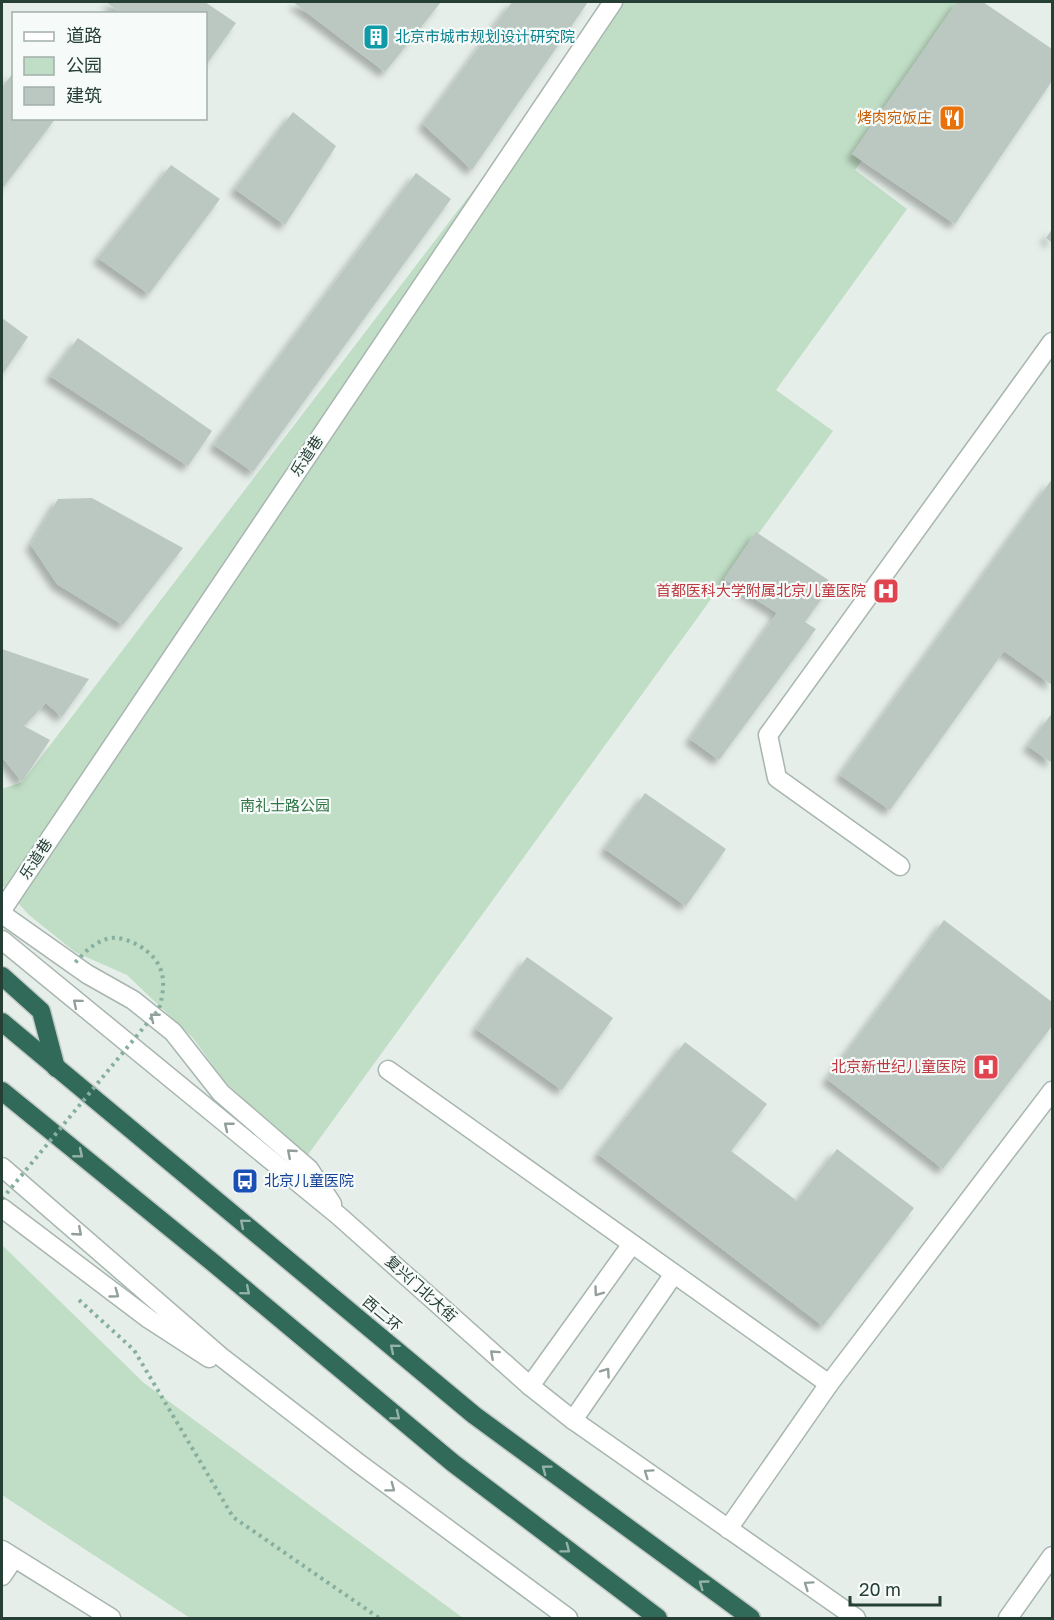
<svg xmlns="http://www.w3.org/2000/svg" width="1054" height="1620" font-family="'Golos Text','Noto Sans SC',sans-serif">
	<style>
		.green { fill: #c0ddc5 }
		.building { fill: #bbc8c2; filter: url(#shadow) }
		.lines { fill: none; stroke-linecap: round; stroke-linejoin: round }
		.minor-casing { stroke: #a8b6af; stroke-width: 21 }
		.highway-casing { stroke: #c2c9c6; stroke-width: 21 }
		.path { stroke: #87af9f; stroke-width: 4; stroke-dasharray: 3 4.5; stroke-linecap: butt }
		.minor { stroke: #fff; stroke-width: 18 }
		.highway { stroke: #326a59; stroke-width: 18 }
		.path-bridge { stroke: #87af9f; stroke-width: 4; stroke-dasharray: 3 4.5; stroke-linecap: butt }
		.oneway { stroke: #929f9a }
		.oneway2 { stroke: #94b2a8 }
		.labels { text-anchor: middle; stroke-width: 4.5; stroke-linejoin: round; paint-order: stroke }
		.culture-label { font-size: 15px; fill: #0d838f; stroke: #f6faf8; text-anchor: start }
		.food-label { font-size: 15px; fill: #c56008; stroke: #f6faf8; text-anchor: end }
		.street-label { font-size: 15px; fill: #253f35; stroke: #f6faf8 }
		.health-label { font-size: 15px; fill: #be3a42; stroke: #f6faf8; text-anchor: end }
		.park-label { font-size: 15px; fill: #317445; stroke: #f6faf8 }
		.transit-label { font-size: 15px; fill: #164399; stroke: #f6faf8; text-anchor: start }
	</style>
	<defs>
		<filter id="shadow"><feDropShadow dx="-5.5" dy="5.5" stdDeviation="3" flood-color="#0004"/></filter>
	</defs>
	<rect width="100%" height="100%" fill="#e5eee9"/>
	<!-- green -->
	<g class="green">
		<polygon points="617,2 977,2 855,170 907,209 776,390 833,431 307,1156 224,1081 193,1038 127,975 75,952 29,915 2,885 2,789 22,782"/>
		<polygon points="2,1245 144,1383 463,1618 190,1618 2,1495"/>
	</g>
	<!-- building -->
	<g class="building">
		<polygon points="106,2 205,2 236,23 206,65 206,14 122,14"/>
		<polygon points="293,2 441,2 385,72"/>
		<polygon points="512,2 588,2 472,170 423,124"/>
		<polygon points="957,2 983,2 1052,49 1052,81 955,224 852,154"/>
		<polygon points="14,72 14,118 56,118 2,189 2,87"/>
		<polygon points="293,112 336,146 285,225 235,189"/>
		<polygon points="171,165 220,199 149,294 98,258"/>
		<polygon points="416,173 451,199 253,472 214,445"/>
		<polygon points="1052,229 1052,243 1046,238"/>
		<polygon points="2,318 28,337 4,372 2,371"/>
		<polygon points="78,338 212,431 188,466 50,376"/>
		<polygon points="1052,479 1052,685 1004,651 890,810 840,775"/>
		<polygon points="92,498 183,548 123,625 57,584 31,545 58,499"/>
		<polygon points="756,532 833,583 805,622 816,629 719,760 690,739 777,613 724,579"/>
		<polygon points="2,649 89,679 62,717 46,703 24,726 50,740 22,782 2,757"/>
		<polygon points="1052,713 1052,763 1028,746"/>
		<polygon points="645,793 726,849 686,906 605,849"/>
		<polygon points="944,920 1052,1002 1052,1026 943,1169 827,1079"/>
		<polygon points="527,957 613,1018 562,1090 476,1029"/>
		<polygon points="685,1042 767,1104 731,1151 797,1201 837,1149 914,1208 823,1326 598,1154"/>
	</g>
	<g class="lines">
		<!-- minor casing -->
		<g class="minor-casing">
			<g id="minor">
				<polyline points="900,866 777,778 768,735 1052,342"/>
				<polyline points="2,910 613,2"/>
				<polyline points="2,914 87,974 133,1000 173,1032 221,1093 309,1169 332,1204"/>
				<polyline points="2,940 339,1216 530,1386 573,1420 856,1618"/>
				<polyline points="388,1070 829,1384"/>
				<polyline points="2,1167 220,1356 357,1462 568,1618"/>
				<polyline points="2,1208 149,1319 209,1358"/>
				<polyline points="530,1386 632,1244"/>
				<polyline points="573,1420 674,1274"/>
				<polyline points="728,1529 829,1384 1052,1091"/>
				<polyline points="2,1550 111,1618"/>
				<polyline points="2,1576 14,1558"/>
				<polyline points="1008,1618 1052,1556"/>
			</g>
		</g>
		<!-- highway casing -->
		<g class="highway-casing">
			<g id="highway">
				<polyline points="2,976 41,1011 56,1068"/>
				<polyline points="2,1022 474,1415 751,1618"/>
				<polyline points="2,1091 211,1261 453,1463 658,1618"/>
			</g>
		</g>
		<!-- path -->
		<polyline class="path" points="79,1300 134,1350 233,1517 379,1618"/>
		<!-- minor -->
		<use href="#minor" class="minor"/>
		<!-- highway -->
		<use href="#highway" class="highway"/>
		<!-- path-bridge -->
		<path class="path-bridge" d="M 2,1199 L 159,1009 C 167,981 165,961 138,945 C 130,941 120,937 111,938 C 94,941 84,953 73,965"/>
	</g>
	<!-- one-way arrows -->
	<defs><path id="oneway-chevron" d="M-2-3.5L2.5 0L-2 3.5" fill="none" stroke-width="1.6" stroke-linecap="round" stroke-linejoin="round" transform="scale(1.5)"/></defs>
	<g class="oneway">
		<use href="#oneway-chevron" transform="translate(77 1003) rotate(-140)"/>
		<use href="#oneway-chevron" transform="translate(154 1017) rotate(-142)"/>
		<use href="#oneway-chevron" transform="translate(228 1126) rotate(-141)"/>
		<use href="#oneway-chevron" transform="translate(291 1153) rotate(-139)"/>
		<use href="#oneway-chevron" transform="translate(78 1232) rotate(41)"/>
		<use href="#oneway-chevron" transform="translate(598 1292) rotate(126)"/>
		<use href="#oneway-chevron" transform="translate(115 1294) rotate(36)"/>
		<use href="#oneway-chevron" transform="translate(494 1354) rotate(-138)"/>
		<use href="#oneway-chevron" transform="translate(606 1372) rotate(-55)"/>
		<use href="#oneway-chevron" transform="translate(648 1473) rotate(-145)"/>
		<use href="#oneway-chevron" transform="translate(391 1488) rotate(37)"/>
		<use href="#oneway-chevron" transform="translate(808 1585) rotate(-145)"/>
	</g>
	<g class="oneway2">
		<use href="#oneway-chevron" transform="translate(79 1154) rotate(39)"/>
		<use href="#oneway-chevron" transform="translate(244 1223) rotate(-140)"/>
		<use href="#oneway-chevron" transform="translate(246 1291) rotate(40)"/>
		<use href="#oneway-chevron" transform="translate(394 1348) rotate(-140)"/>
		<use href="#oneway-chevron" transform="translate(396 1416) rotate(39)"/>
		<use href="#oneway-chevron" transform="translate(546 1469) rotate(-143)"/>
		<use href="#oneway-chevron" transform="translate(566 1549) rotate(37)"/>
		<use href="#oneway-chevron" transform="translate(703 1584) rotate(-144)"/>
	</g>
	<!-- icons -->
	<defs>
		<g id="building-square" transform="scale(1.35)"><rect x="-9" y="-9" width="18" height="18" rx="4" fill="#0f9aa8" stroke="#f6faf8"/><path d="M-4-6H4V6H1V3H-1V6H-4ZM-2.5-4.3h1.7v1.8h-1.7ZM.8-4.3h1.7v1.8H.8ZM-2.5-1h1.7V.8h-1.7ZM.8-1h1.7V.8H.8Z" fill="#fff"/></g>
		<g id="restaurant-square" transform="scale(1.35)"><rect x="-9" y="-9" width="18" height="18" rx="4" fill="#e8710a" stroke="#f6faf8"/><path d="M-5-6h1v4h1v-4h1v4h1v-4h1v5L-1.5 .5V6h-2V.5L-5-1ZM5-6V6H3V1.5H1.5Q1.5-4 5-6Z" fill="#fff"/></g>
		<g id="hospital-square" transform="scale(1.35)"><rect x="-9" y="-9" width="18" height="18" rx="4" fill="#e0444e" stroke="#f6faf8"/><path d="M-5-5h3v3.5h4V-5h3V5h-3V1.5h-4V5h-3Z" fill="#fff"/></g>
		<g id="bus-square" transform="scale(1.35)"><rect x="-9" y="-9" width="18" height="18" rx="4" fill="#1a4fb4" stroke="#f6faf8"/><path d="M-5-6H5V4H4V6H2V4H-2V6H-4V4H-5ZM-3.5-4V0h7V-4ZM-3.5 1.2v1.5H-2V1.2ZM2 1.2v1.5H3.5V1.2Z" fill="#fff"/></g>
	</defs>
	<g fill-rule="evenodd">
		<use href="#building-square" x="376" y="37"/>
		<use href="#restaurant-square" x="952" y="118"/>
		<use href="#hospital-square" x="886" y="591"/>
		<use href="#hospital-square" x="986" y="1067"/>
		<use href="#bus-square" x="245" y="1181"/>
	</g>
	<g class="labels">
		<!-- culture labels -->
		<g class="culture-label">
			<text x="395" y="42">北京市城市规划设计研究院</text>
		</g>
		<!-- food labels -->
		<g class="food-label">
			<text x="932" y="123">烤肉宛饭庄</text>
		</g>
		<!-- street labels -->
		<g class="street-label">
			<text transform="translate(307 456) rotate(-56)" y="5">乐道巷</text>
			<text transform="translate(36 859) rotate(-56)" y="5">乐道巷</text>
			<text transform="translate(421 1289) rotate(42)" y="5">复兴门北大街</text>
			<text transform="translate(382 1314) rotate(40)" y="5">西二环</text>
		</g>
		<!-- health labels -->
		<g class="health-label">
			<text x="866" y="596">首都医科大学附属北京儿童医院</text>
			<text x="966" y="1072">北京新世纪儿童医院</text>
		</g>
		<!-- park labels -->
		<g class="park-label">
			<text x="285" y="811">南礼士路公园</text>
		</g>
		<!-- transit labels -->
		<g class="transit-label">
			<text x="264" y="1186">北京儿童医院</text>
		</g>
	</g>
	<!-- border -->
	<rect width="1054" height="1620" fill="none" stroke="#253f35" stroke-width="6"/>
	<!-- legend -->
	<rect x="12" y="12" width="195" height="108" fill="#f6faf8" stroke="#a2afaa" stroke-width="1.5"/>
	<rect x="24" y="32" width="30" height="9" fill="#ffffff" stroke="#a2afaa" stroke-width="1.5"/>
	<text x="66" y="42" font-size="18" fill="#253f35">道路</text>
	<rect x="24" y="57" width="30" height="18" fill="#c0ddc5" stroke="#a2afaa" stroke-width="1.5"/>
	<text x="66" y="72" font-size="18" fill="#253f35">公园</text>
	<rect x="24" y="87" width="30" height="18" fill="#bbc8c2" stroke="#a2afaa" stroke-width="1.5"/>
	<text x="66" y="102" font-size="18" fill="#253f35">建筑</text>
	<!-- scale -->
	<path d="M850 1596v9h90v-9" fill="none" stroke="#253f35" stroke-width="3"/>
	<text x="859" y="1596" font-size="18" fill="#253f35" stroke="#f6faf8" stroke-width="4.5" paint-order="stroke">20 m</text>
</svg>
